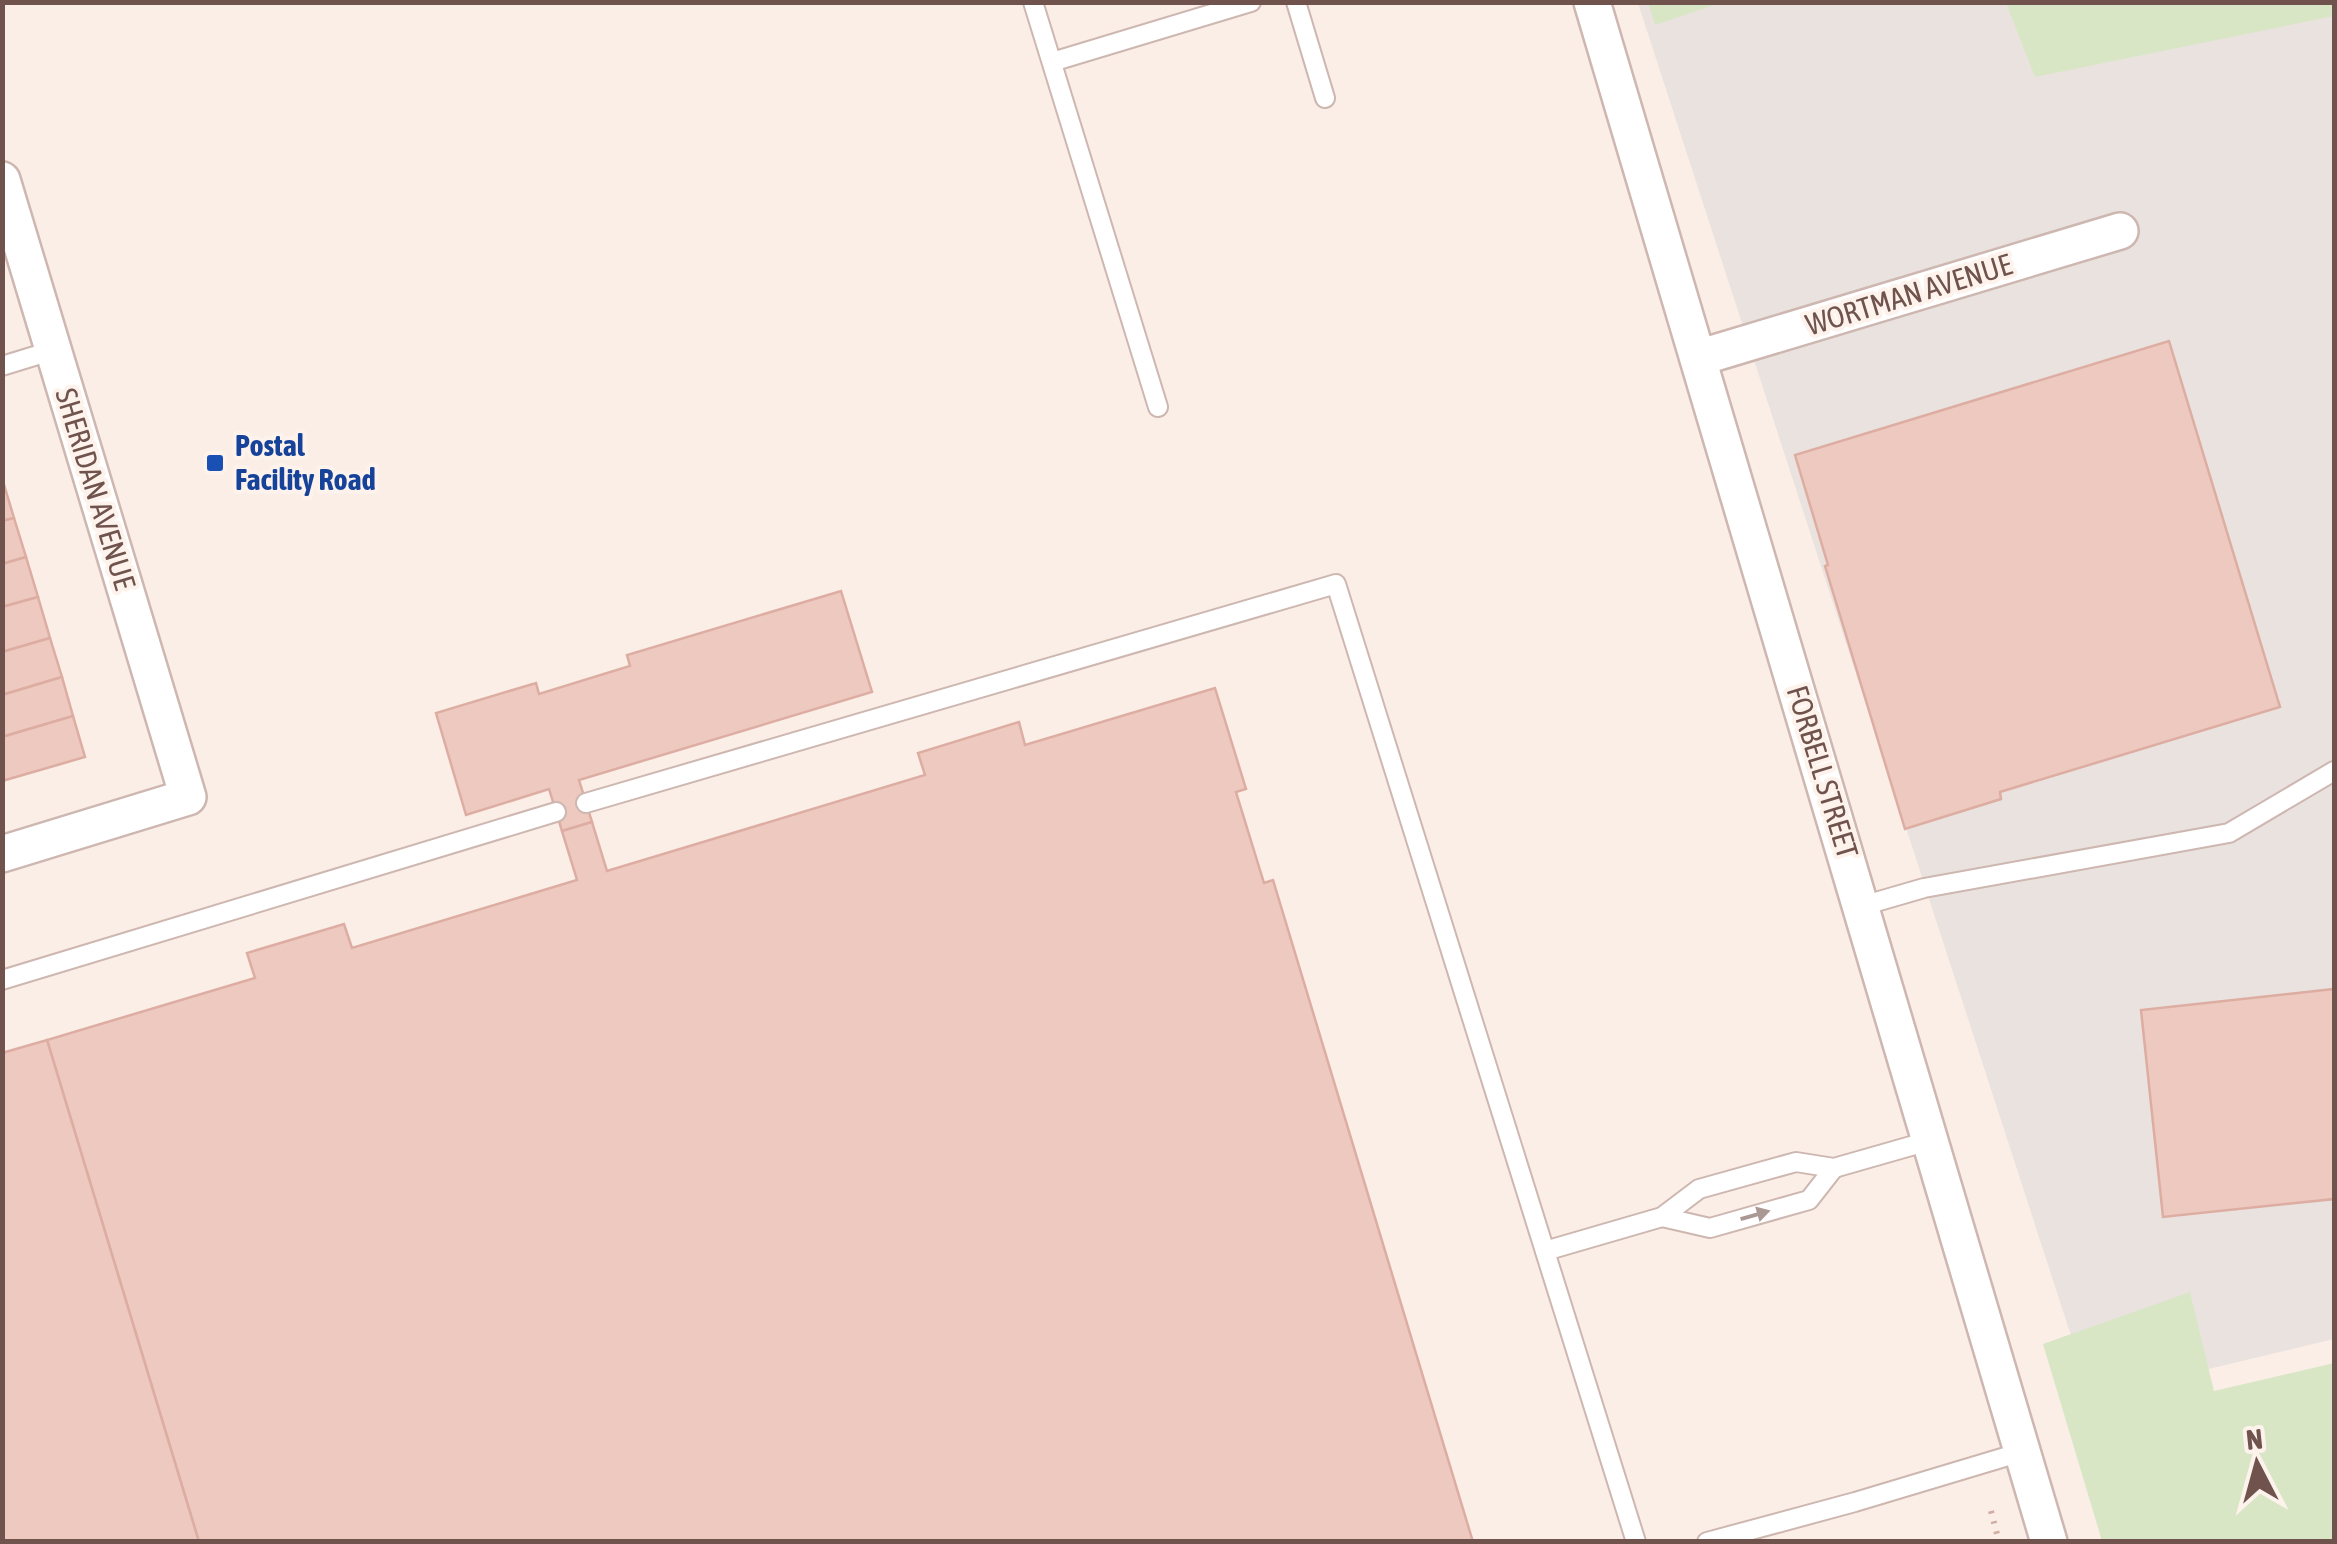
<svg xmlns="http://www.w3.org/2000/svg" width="2337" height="1544" font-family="'Asap Condensed',sans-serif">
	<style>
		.industrial { fill: #eae2df }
		.green { fill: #d9e6c6 }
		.building { fill: #edc9c0; stroke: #ddada2; stroke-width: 2.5 }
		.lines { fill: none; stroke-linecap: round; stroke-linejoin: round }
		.lane-casing { stroke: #cdb7b0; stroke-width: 22 }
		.street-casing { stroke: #cdb7b0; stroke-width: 40 }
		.path { stroke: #d1aca3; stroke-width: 6; stroke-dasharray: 2.5 8; stroke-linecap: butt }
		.lane { stroke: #fff; stroke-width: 18 }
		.street { stroke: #fff; stroke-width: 35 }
		.oneway { fill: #a99894 }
		.transit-dot { fill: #1a4fb4; stroke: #fdf3ec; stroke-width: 4 }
		.labels { text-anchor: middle; stroke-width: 8; stroke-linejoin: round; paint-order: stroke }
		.street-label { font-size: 30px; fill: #70534d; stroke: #fdf3ec }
		.transit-label { font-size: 30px; font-weight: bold; fill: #164399; stroke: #fdf3ec; text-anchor: start }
	</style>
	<rect width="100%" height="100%" fill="#faeee6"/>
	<!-- industrial -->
	<polygon class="industrial" points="1638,3 2334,3 2334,1339 2091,1397"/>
	<!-- green -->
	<g class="green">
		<polygon points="1648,2 1720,2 1720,3 1655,25"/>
		<polygon points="2334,2 2334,16 2035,77 2006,3"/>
		<polygon points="2190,1292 2214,1391 2334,1363 2334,1541 2102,1541 2043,1344"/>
	</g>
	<!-- building -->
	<g class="building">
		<polygon points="2169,341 2280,707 2000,792 2001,799 1905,829 1825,566 1828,565 1795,455"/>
		<polygon points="2,478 14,518 2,521"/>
		<polygon points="14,518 26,557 2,564 2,521"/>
		<polygon points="26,557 38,597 2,607 2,564"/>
		<polygon points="841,591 872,692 579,780 592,822 562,831 549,789 466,815 436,713 536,683 539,694 630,666 627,655"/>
		<polygon points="38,597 50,638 2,652 2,607"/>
		<polygon points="50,638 62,677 2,695 2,652"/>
		<polygon points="62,677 73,716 2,737 2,695"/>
		<polygon points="1215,688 1246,789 1236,792 1264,883 1273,880 1473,1542 199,1542 47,1040 255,978 247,953 344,924 352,948 577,880 562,831 592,822 607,871 925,775 918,753 1019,722 1025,745"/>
		<polygon points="73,716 85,757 2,781 2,737"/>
		<polygon points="2334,989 2334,1199 2163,1217 2141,1010"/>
		<polygon points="47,1040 199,1542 2,1542 2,1053"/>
	</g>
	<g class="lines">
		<!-- lane casing -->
		<g class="lane-casing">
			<g id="lane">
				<polyline points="1033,2 1158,407"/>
				<polyline points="1296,2 1325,98"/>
				<polyline points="1052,62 1251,2"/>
				<polyline points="2,366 54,350"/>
				<polyline points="586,803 1336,584 1636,1542"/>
				<polyline points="1862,906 1924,888 2229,833 2334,771"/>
				<polyline points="2,980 556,812"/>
				<polyline points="1662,1217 1710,1228 1809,1200 1834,1168"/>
				<polyline points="1545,1251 1662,1217 1699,1189 1796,1162 1834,1168 1932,1140"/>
				<polyline points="1707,1542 1855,1502 2025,1451"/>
			</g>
		</g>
		<!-- street casing -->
		<g class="street-casing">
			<g id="street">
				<polyline points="1592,2 2049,1542"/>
				<polyline points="2,180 188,797 2,854"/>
				<polyline points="1698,358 2120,231"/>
			</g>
		</g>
		<!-- path -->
		<polyline class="path" points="1991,1511 1999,1542"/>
		<!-- lane -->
		<use href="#lane" class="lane"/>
		<!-- street -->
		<use href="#street" class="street"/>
	</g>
	<!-- one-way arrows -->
	<defs><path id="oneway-solid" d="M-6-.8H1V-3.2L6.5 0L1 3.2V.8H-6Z" transform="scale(2.5)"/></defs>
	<use class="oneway" href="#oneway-solid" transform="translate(1755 1215) rotate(-16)"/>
	<!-- markers -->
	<rect class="transit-dot" x="205" y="453" width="20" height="20" rx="5"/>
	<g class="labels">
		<!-- street labels -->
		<g class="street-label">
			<text transform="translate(1909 295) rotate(-17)" y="10">WORTMAN AVENUE</text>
			<text transform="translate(95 489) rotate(73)" y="10">SHERIDAN AVENUE</text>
			<text transform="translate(1822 772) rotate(73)" y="10">FORBELL STREET</text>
		</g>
		<!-- transit labels -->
		<g class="transit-label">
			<text x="235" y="456">Postal<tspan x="235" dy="34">Facility Road</tspan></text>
		</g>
	</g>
	<!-- border -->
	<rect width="2337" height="1544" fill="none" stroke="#70534d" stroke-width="10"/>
	<!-- north arrow -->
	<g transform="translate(2257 1464) rotate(354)" stroke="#fdf3ec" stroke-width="8" paint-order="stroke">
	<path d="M0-8L18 38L0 25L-18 38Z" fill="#70534d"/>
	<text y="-15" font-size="28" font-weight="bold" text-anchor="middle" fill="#70534d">N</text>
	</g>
</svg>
